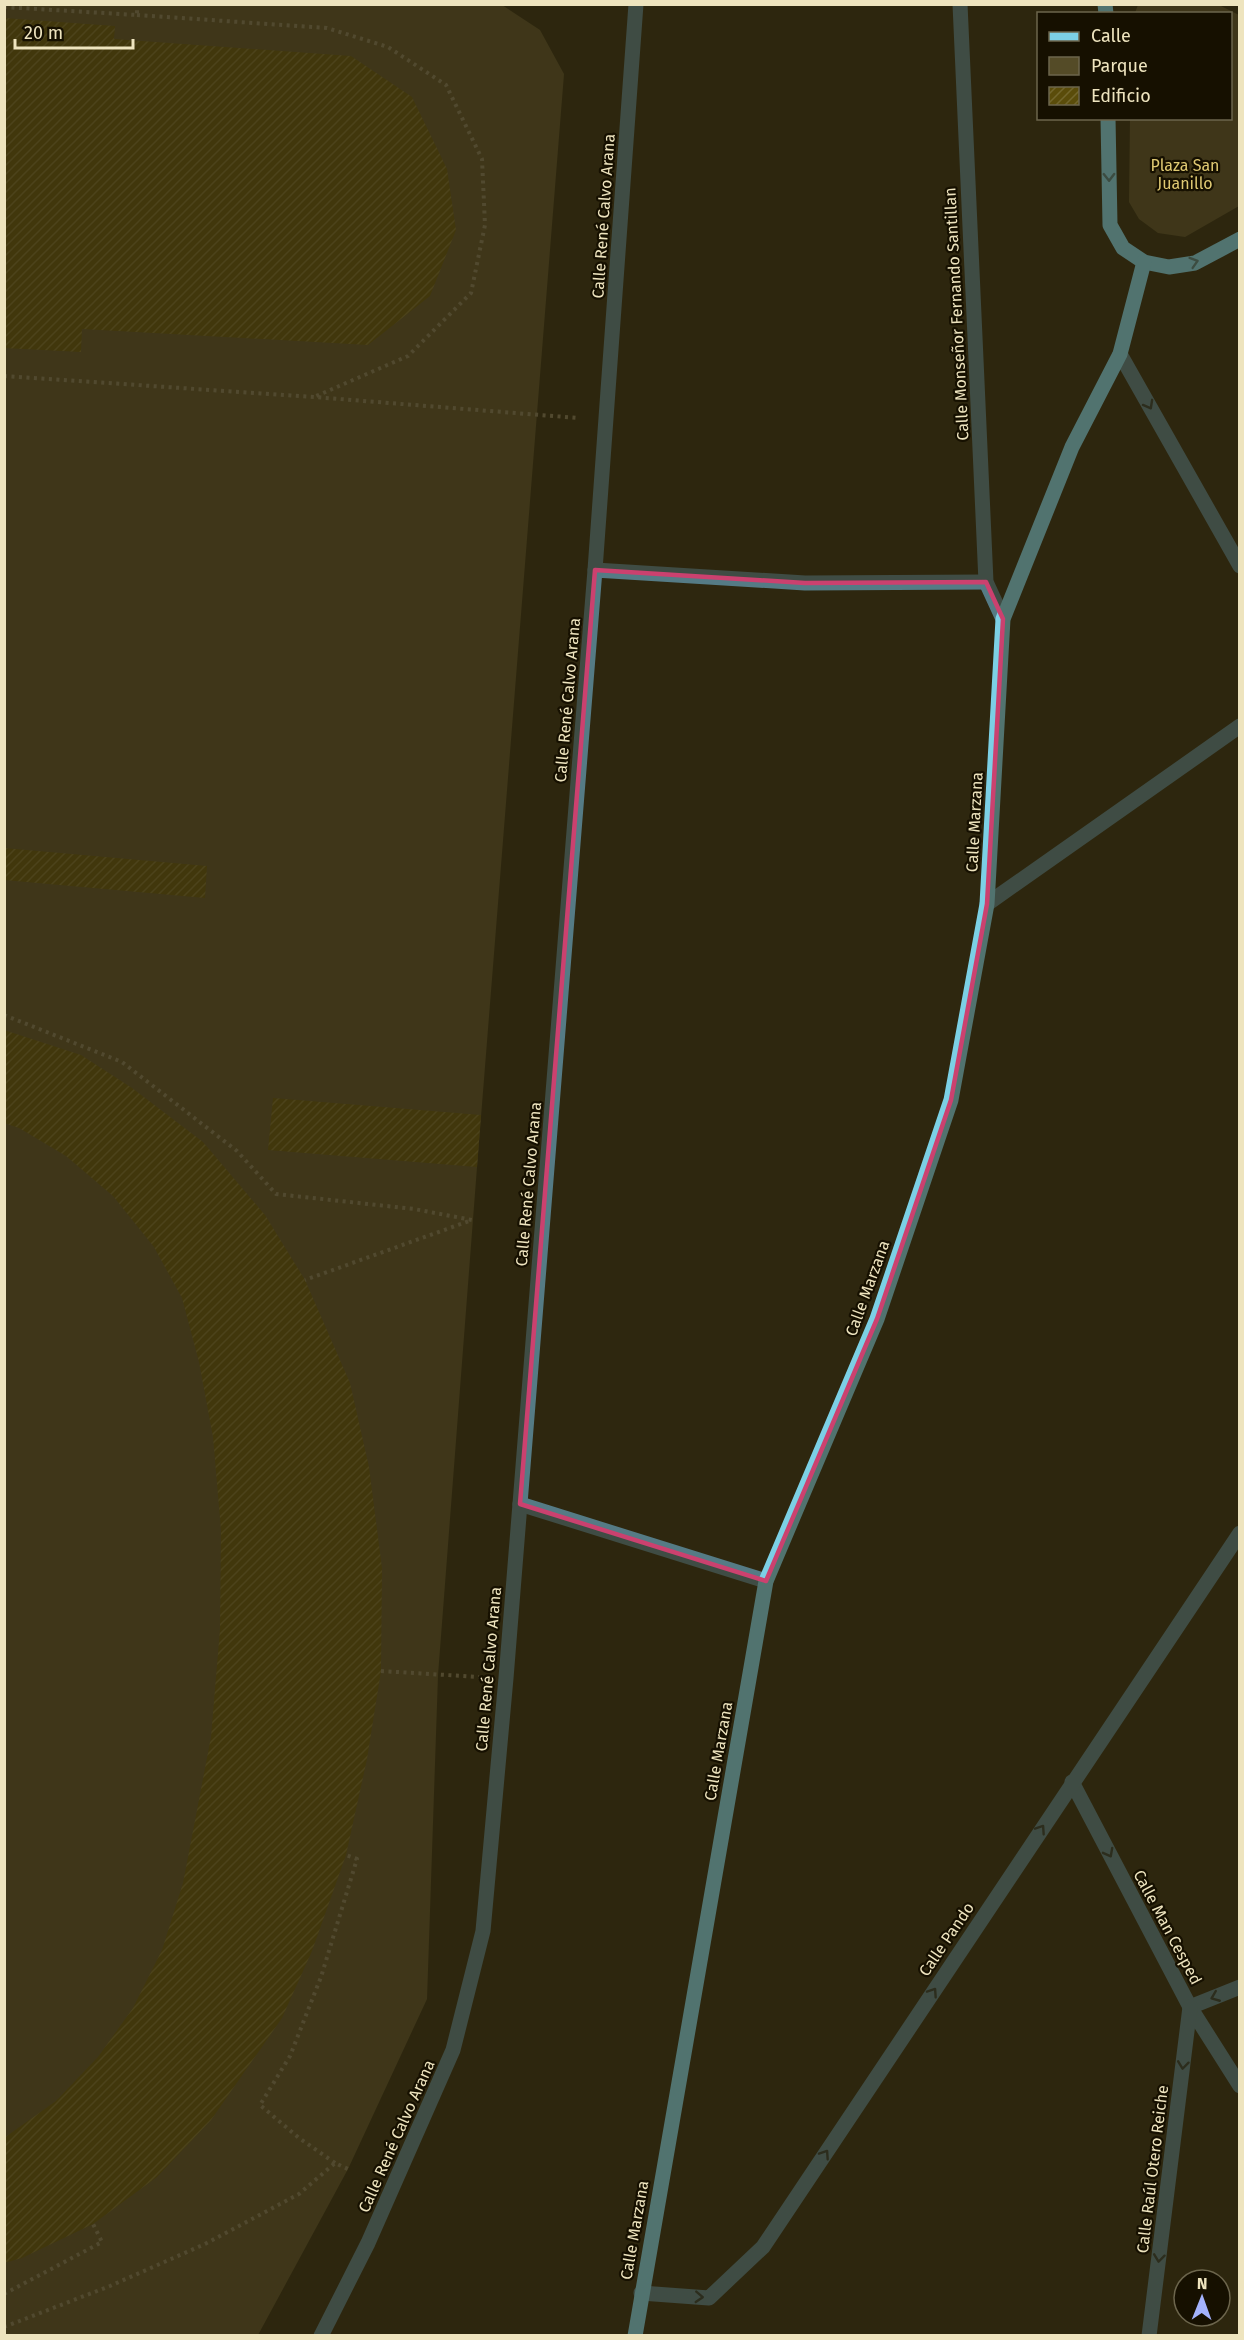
<svg xmlns="http://www.w3.org/2000/svg" width="1244" height="2340" font-family="'Fira Sans',sans-serif">
	<style>
		.green { fill: #544b27 }
		.building { fill: url(#building-hatch) }
		.lines { fill: none; stroke-linecap: round; stroke-linejoin: round }
		.path { stroke: #7d7457; stroke-width: 4; stroke-dasharray: 3 4.5; stroke-linecap: butt }
		.minor { stroke: #557b85; stroke-width: 15 }
		.major { stroke: #7cd0e5; stroke-width: 15 }
		.oneway { stroke: #4e7a7e }
		.oneway2 { stroke: #2c352f }
		.marked { fill: none; stroke: #cb416f; stroke-width: 4.5; stroke-linejoin: round }
		.labels { text-anchor: middle; stroke-width: 4.5; stroke-linejoin: round; paint-order: stroke }
		.park-label { font-size: 16px; fill: #dfc972; stroke: #161000 }
		.street-label { font-size: 16px; fill: #eee4be; stroke: #161000 }
	</style>
	<defs>
		<pattern id="building-hatch" width="6" height="6" patternUnits="userSpaceOnUse" patternTransform="scale(1.5)"><rect width="6" height="6" fill="#5a4c0a"/><path d="M-1 1l2-2M0 6l6-6M5 7l2-2" fill="none" stroke="#72662c"/></pattern>
	</defs>
	<rect width="100%" height="100%" fill="#2e270f"/>
	<!-- green -->
	<g class="green">
		<polygon points="5,5 502,5 540,30 564,74 477,1167 438,1675 427,1999 348,2169 258,2335 5,2335"/>
		<polygon points="1138,5 1219,5 1239,15 1239,206 1185,237 1158,233 1139,219 1129,202 1130,119 1230,118 1230,14 1135,13"/>
	</g>
	<!-- building -->
	<g class="building">
		<polygon points="4,18 115,26 114,39 351,56 412,97 447,169 456,230 430,296 368,345 82,329 81,352 4,348"/>
		<polygon points="4,848 207,866 205,898 4,880"/>
		<polygon points="4,1030 81,1055 132,1088 203,1142 265,1215 305,1280 350,1383 369,1467 382,1568 381,1671 367,1759 346,1855 312,1951 282,2018 211,2120 157,2177 93,2224 22,2258 4,2263 4,2138 56,2101 98,2057 133,2008 162,1950 183,1883 211,1737 220,1629 221,1530 213,1437 199,1362 182,1298 154,1247 113,1196 66,1156 19,1128 4,1123"/>
		<polygon points="273,1098 481,1115 477,1167 268,1150"/>
	</g>
	<g class="lines">
		<!-- path -->
		<g class="path">
			<polyline points="4,7 137,15 137,4"/>
			<polyline points="137,15 327,28 388,47 446,85 482,159 485,225 471,293 408,356 314,397"/>
			<polyline points="4,376 314,397 578,418"/>
			<polyline points="4,1015 122,1062 237,1151 276,1194 414,1209 472,1220 305,1280"/>
			<polyline points="381,1671 479,1677"/>
			<polyline points="335,2163 299,2138 260,2105 290,2056 321,1977 357,1859 346,1855"/>
			<polyline points="4,2294 102,2242 93,2224"/>
			<polyline points="4,2327 110,2286 205,2244 299,2194 335,2163 348,2169"/>
		</g>
		<!-- minor -->
		<g class="minor">
			<polyline points="960,4 986,582 1003,619"/>
			<polyline points="1120,354 1240,566"/>
			<polyline points="595,570 805,583 986,582"/>
			<polyline points="987,904 1240,726"/>
			<polyline points="520,1504 766,1581"/>
			<polyline points="1072,1782 1190,2007 1240,2086"/>
			<polyline points="1190,2007 1240,1987"/>
			<polyline points="641,2293 709,2298 763,2247 1240,1533"/>
			<polyline points="321,2336 368,2243 453,2050 483,1931 506,1678 595,570 636,4"/>
			<polyline points="1149,2336 1190,2007"/>
		</g>
		<!-- major -->
		<g class="major">
			<polyline points="1105,4 1106,14"/>
			<polyline points="1108,118 1110,225 1123,248 1144,262 1169,267 1195,263 1240,239"/>
			<polyline points="635,2336 766,1581 877,1319 951,1100 987,904 1003,619 1072,447 1120,354 1144,262"/>
		</g>
	</g>
	<!-- one-way arrows -->
	<defs><path id="oneway-chevron" d="M-2-3.5L2.5 0L-2 3.5" fill="none" stroke-width="1.6" stroke-linecap="round" stroke-linejoin="round" transform="scale(1.5)"/></defs>
	<g class="oneway">
		<use href="#oneway-chevron" transform="translate(1109 177) rotate(89)"/>
		<use href="#oneway-chevron" transform="translate(1194 262) rotate(-17)"/>
	</g>
	<g class="oneway2">
		<use href="#oneway-chevron" transform="translate(1149 405) rotate(61)"/>
		<use href="#oneway-chevron" transform="translate(1041 1829) rotate(-56)"/>
		<use href="#oneway-chevron" transform="translate(1109 1853) rotate(62)"/>
		<use href="#oneway-chevron" transform="translate(933 1992) rotate(-56)"/>
		<use href="#oneway-chevron" transform="translate(1215 1997) rotate(158)"/>
		<use href="#oneway-chevron" transform="translate(1183 2065) rotate(97)"/>
		<use href="#oneway-chevron" transform="translate(825 2154) rotate(-56)"/>
		<use href="#oneway-chevron" transform="translate(1159 2258) rotate(97)"/>
		<use href="#oneway-chevron" transform="translate(699 2297) rotate(3)"/>
	</g>
	<!-- marked area -->
	<path d="M0 0H1244V2340H0ZM 595,570 L 805,583 L 986,582 L 1003,619 L 987,904 L 951,1100 L 877,1319 L 766,1581 L 520,1504 Z" fill="#2e270f" fill-opacity=".55" fill-rule="evenodd"/>
	<path class="marked" d="M 595,570 L 805,583 L 986,582 L 1003,619 L 987,904 L 951,1100 L 877,1319 L 766,1581 L 520,1504 Z"/>
	<g class="labels">
		<!-- park labels -->
		<g class="park-label">
			<text x="1185" y="171">Plaza San<tspan x="1185" dy="18">Juanillo</tspan></text>
		</g>
		<!-- street labels -->
		<g class="street-label">
			<text transform="translate(603 216) rotate(-86)" y="6">Calle René Calvo Arana</text>
			<text transform="translate(956 314) rotate(-93)" y="6">Calle Monseñor Fernando Santillan</text>
			<text transform="translate(567 700) rotate(-85)" y="6">Calle René Calvo Arana</text>
			<text transform="translate(974 822) rotate(-87)" y="6">Calle Marzana</text>
			<text transform="translate(528 1184) rotate(-85)" y="6">Calle René Calvo Arana</text>
			<text transform="translate(867 1288) rotate(-70)" y="6">Calle Marzana</text>
			<text transform="translate(488 1669) rotate(-85)" y="6">Calle René Calvo Arana</text>
			<text transform="translate(718 1751) rotate(-80)" y="6">Calle Marzana</text>
			<text transform="translate(1168 1927) rotate(62)" y="6">Calle Man Cesped</text>
			<text transform="translate(946 1939) rotate(-56)" y="6">Calle Pando</text>
			<text transform="translate(396 2136) rotate(-66)" y="6">Calle René Calvo Arana</text>
			<text transform="translate(1152 2169) rotate(-83)" y="6">Calle Raúl Otero Reiche</text>
			<text transform="translate(634 2230) rotate(-80)" y="6">Calle Marzana</text>
		</g>
	</g>
	<!-- border -->
	<rect width="1244" height="2340" fill="none" stroke="#eee4be" stroke-width="12"/>
	<!-- legend -->
	<rect x="1037" y="12" width="195" height="108" fill="#161000" stroke="#6c654c" stroke-width="1.5"/>
	<rect x="1049" y="32" width="30" height="9" fill="#7cd0e5" stroke="#6c654c" stroke-width="1.5"/>
	<text x="1091" y="42" font-size="18" fill="#eee4be">Calle</text>
	<rect x="1049" y="57" width="30" height="18" fill="#544b27" stroke="#6c654c" stroke-width="1.5"/>
	<text x="1091" y="72" font-size="18" fill="#eee4be">Parque</text>
	<rect x="1049" y="87" width="30" height="18" fill="url(#building-hatch)" stroke="#6c654c" stroke-width="1.5"/>
	<text x="1091" y="102" font-size="18" fill="#eee4be">Edificio</text>
	<!-- north arrow -->
	<g transform="translate(1202 2298) rotate(1)"><circle r="28" fill="#161000" stroke="#6c654c" stroke-width="1.5"/>
	<path d="M0-4.5L10 22L0 15L-10 22Z" fill="#a3b2fc"/>
	<text y="-9" font-size="16" font-weight="bold" text-anchor="middle" fill="#eee4be">N</text>
	</g>
	<!-- scale -->
	<path d="M15 39v9h118v-9" fill="none" stroke="#eee4be" stroke-width="3"/>
	<text x="24" y="39" font-size="18" fill="#eee4be" stroke="#161000" stroke-width="4.5" paint-order="stroke">20 m</text>
</svg>
